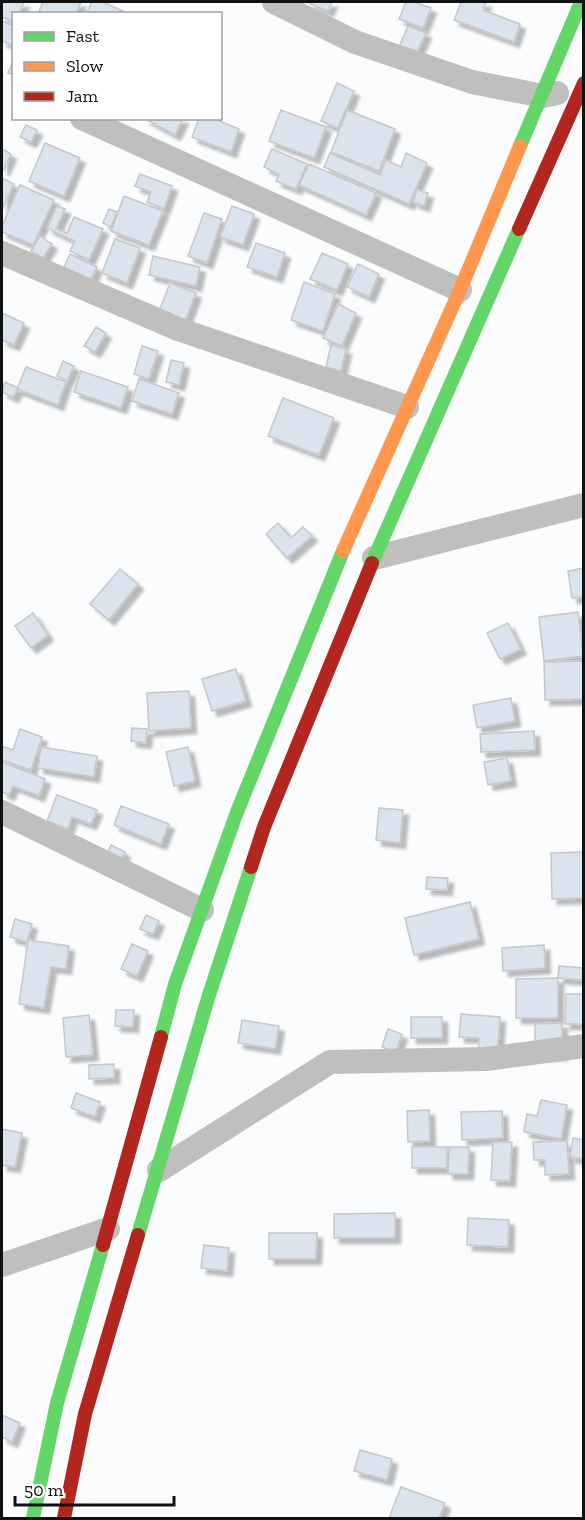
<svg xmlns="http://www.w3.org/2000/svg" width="585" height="1520" font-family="'Zilla Slab',serif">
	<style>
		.building { fill: #dbe3ee; stroke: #c6c7c9; stroke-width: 1.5; filter: url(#shadow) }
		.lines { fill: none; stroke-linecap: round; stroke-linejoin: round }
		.street { stroke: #bfbfbe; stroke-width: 24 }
		.fast { stroke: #63d668; stroke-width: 14 }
		.slow { stroke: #ff974d; stroke-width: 14 }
		.jam { stroke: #b3261e; stroke-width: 14 }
	</style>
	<defs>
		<filter id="shadow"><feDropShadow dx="5.5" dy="5.5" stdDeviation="1.5" flood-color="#0004"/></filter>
	</defs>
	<rect width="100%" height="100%" fill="#fafcfe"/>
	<!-- building -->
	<g class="building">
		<polygon points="2,2 24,2 19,14 14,14 14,22 2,17"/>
		<polygon points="43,2 81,2 76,14 38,14"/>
		<polygon points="92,2 103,2 129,14 86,14"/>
		<polygon points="306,2 332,2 328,11"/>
		<polygon points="406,2 414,2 431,8 423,28 399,19"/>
		<polygon points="461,2 486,2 483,10 520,24 514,42 454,20"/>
		<polygon points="2,21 14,26 14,46 2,41 2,43"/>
		<polygon points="408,26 426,33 416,54 399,47"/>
		<polygon points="14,59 14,75 8,73"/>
		<polygon points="337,83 354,91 338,128 321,121"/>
		<polygon points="281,110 326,127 314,158 269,141"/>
		<polygon points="347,110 395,129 379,171 331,152"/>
		<polygon points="144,118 183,118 175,135"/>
		<polygon points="199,118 212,118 239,129 231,152 192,137"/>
		<polygon points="26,125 37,130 31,142 20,137"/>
		<polygon points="45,143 80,158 64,196 29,181"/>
		<polygon points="2,149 11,154 4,170 2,169"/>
		<polygon points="272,149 307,164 296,189 276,181 279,174 264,167"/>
		<polygon points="330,153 380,175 386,160 401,167 406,153 427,163 409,204 324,167"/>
		<polygon points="309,164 376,193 366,215 299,185"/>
		<polygon points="140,174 172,186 164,209 147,202 151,192 135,186"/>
		<polygon points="2,178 14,184 2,210"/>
		<polygon points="20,185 54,200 33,245 2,232 2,226"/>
		<polygon points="417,190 428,193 424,206 413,202"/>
		<polygon points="124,196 163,211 149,245 111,231"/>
		<polygon points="57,206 65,209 56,229 67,233 74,217 103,229 89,260 70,251 75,241 47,228"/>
		<polygon points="232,206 254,214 243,245 220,237"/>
		<polygon points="109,209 117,212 111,227 103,223"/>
		<polygon points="204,213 222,219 207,263 188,256"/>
		<polygon points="40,236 52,244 43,258 31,251"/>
		<polygon points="115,239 140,248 127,283 102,273"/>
		<polygon points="256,243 285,253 277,277 247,267"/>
		<polygon points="322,253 348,264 337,290 310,279"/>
		<polygon points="70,254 97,267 90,281 63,269"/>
		<polygon points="153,256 200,267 196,286 149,275"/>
		<polygon points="358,264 379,274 369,297 347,287"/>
		<polygon points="304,282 335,294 323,331 291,320"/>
		<polygon points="170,283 196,293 184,324 158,314"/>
		<polygon points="338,304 356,313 342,346 323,338"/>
		<polygon points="2,313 24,323 14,345 2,340"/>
		<polygon points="96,327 106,333 95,352 84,346"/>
		<polygon points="331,345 346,349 341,371 326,367"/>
		<polygon points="142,346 158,351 149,379 134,374"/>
		<polygon points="171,360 184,363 179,385 166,382"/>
		<polygon points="63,361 74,366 67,381 57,376"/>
		<polygon points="26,367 66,382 58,405 17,389"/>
		<polygon points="81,371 128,387 121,408 74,392"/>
		<polygon points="139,379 179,393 172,414 132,401"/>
		<polygon points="5,382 18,388 13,397 2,392"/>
		<polygon points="283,398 334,418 319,455 268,436"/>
		<polygon points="278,523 291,538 303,527 312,536 287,558 266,534"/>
		<polygon points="584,568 584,597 572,598 568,571"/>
		<polygon points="120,569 138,584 109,620 90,604"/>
		<polygon points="578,612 583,656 544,661 539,617"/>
		<polygon points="33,613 48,635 31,648 15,626"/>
		<polygon points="508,623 521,649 500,659 487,633"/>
		<polygon points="584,661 584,699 545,700 544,662"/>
		<polygon points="236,669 246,701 212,711 202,679"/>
		<polygon points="189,691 191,728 149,731 147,693"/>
		<polygon points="511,698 515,721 477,728 473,705"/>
		<polygon points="132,728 147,729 146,743 131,741"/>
		<polygon points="20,729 42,737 31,770 2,760 2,746 13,750"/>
		<polygon points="534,731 535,750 481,752 480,734"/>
		<polygon points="41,747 97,756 94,777 38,768"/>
		<polygon points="188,747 195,781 174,786 166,752"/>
		<polygon points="507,758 511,781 488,785 484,762"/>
		<polygon points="2,762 45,779 39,796 13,786 9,795 2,792"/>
		<polygon points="57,795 97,810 91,824 72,817 68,829 47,821"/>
		<polygon points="121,806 169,824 161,844 114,825"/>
		<polygon points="379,808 403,810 400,843 376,840"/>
		<polygon points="111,845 125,852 116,872 102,866"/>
		<polygon points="583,852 584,898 552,899 551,853"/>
		<polygon points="427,877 448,878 447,890 426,889"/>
		<polygon points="470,902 479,939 414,955 405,918"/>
		<polygon points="146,915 159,921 153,934 140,929"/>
		<polygon points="15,919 32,924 27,942 10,937"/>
		<polygon points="28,940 69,946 66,969 51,967 44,1008 19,1004"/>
		<polygon points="132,944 148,951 137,976 121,969"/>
		<polygon points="544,945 545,968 503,971 502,948"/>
		<polygon points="559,966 583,968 582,980 558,978"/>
		<polygon points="558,978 558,1018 516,1018 516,979"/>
		<polygon points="566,994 584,994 584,1024 565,1024"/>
		<polygon points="116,1010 134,1010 133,1027 115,1026"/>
		<polygon points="461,1014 500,1017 497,1057 478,1055 479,1038 459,1037"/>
		<polygon points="89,1015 93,1055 66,1057 63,1018"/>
		<rect x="411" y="1017" width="31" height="21"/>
		<polygon points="242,1020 279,1026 275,1049 238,1043"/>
		<polygon points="562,1023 562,1055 535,1055 535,1024"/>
		<polygon points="388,1029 402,1034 396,1052 382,1047"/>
		<polygon points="114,1064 114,1078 89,1079 89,1065"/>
		<polygon points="76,1093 100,1102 95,1117 71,1108"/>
		<polygon points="541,1100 567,1105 561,1139 524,1132 527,1114 537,1116"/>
		<polygon points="429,1110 430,1141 408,1142 407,1111"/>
		<polygon points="502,1111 503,1138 462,1140 461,1112"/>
		<polygon points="2,1129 22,1133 15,1167 2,1165"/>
		<polygon points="573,1138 584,1140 584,1159 570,1157"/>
		<polygon points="567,1141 569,1174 545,1175 545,1160 534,1160 533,1142"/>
		<polygon points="493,1142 512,1142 510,1181 491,1180"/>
		<rect x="412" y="1147" width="35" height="21"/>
		<polygon points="449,1147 469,1147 468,1174 448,1174"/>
		<polygon points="395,1213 395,1238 334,1238 334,1214"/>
		<polygon points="468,1218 509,1220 508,1247 467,1245"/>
		<polygon points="269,1233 317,1233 316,1259 269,1259"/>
		<polygon points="204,1245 229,1248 227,1271 201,1268"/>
		<polygon points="2,1415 20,1423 12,1442 2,1437"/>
		<polygon points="360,1450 392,1459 387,1480 354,1471"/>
		<polygon points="401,1487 445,1503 439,1518 389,1518"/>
	</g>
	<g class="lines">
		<!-- street -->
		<g class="street">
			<polyline points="274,2 355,42 472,82 543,96 557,93"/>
			<polyline points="82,118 460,290"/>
			<polyline points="2,253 178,329 407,407"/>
			<polyline points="374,558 584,505"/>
			<polyline points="2,812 202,910"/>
			<polyline points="159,1170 330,1062 486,1059 584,1046"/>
			<polyline points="2,1265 108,1229"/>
		</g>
		<!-- fast -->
		<g class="fast">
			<polyline points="520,146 581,2"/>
			<polyline points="372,563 519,229"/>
			<polyline points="161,1037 175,984 237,812 343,551"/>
			<polyline points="138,1235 209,995 251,867"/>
			<polyline points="33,1518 57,1403 103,1245"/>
		</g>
		<!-- slow -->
		<polyline class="slow" points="343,551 460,290 520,146"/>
		<!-- jam -->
		<g class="jam">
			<polyline points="519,229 584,83"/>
			<polyline points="251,867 264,827 372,563"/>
			<polyline points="103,1245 161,1037"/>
			<polyline points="64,1518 85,1414 138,1235"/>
		</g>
	</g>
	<!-- border -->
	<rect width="585" height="1520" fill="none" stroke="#101113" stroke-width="6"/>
	<!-- legend -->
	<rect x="12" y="12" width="210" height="108" fill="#ffffff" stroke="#9fa0a1" stroke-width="1.5"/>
	<rect x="24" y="32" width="30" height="9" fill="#63d668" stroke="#9fa0a1" stroke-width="1.5"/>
	<text x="66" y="42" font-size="18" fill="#101113">Fast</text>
	<rect x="24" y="62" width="30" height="9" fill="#ff974d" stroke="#9fa0a1" stroke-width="1.5"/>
	<text x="66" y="72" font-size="18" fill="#101113">Slow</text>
	<rect x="24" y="92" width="30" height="9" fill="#b3261e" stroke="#9fa0a1" stroke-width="1.5"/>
	<text x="66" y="102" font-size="18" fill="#101113">Jam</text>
	<!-- scale -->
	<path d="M15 1496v9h159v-9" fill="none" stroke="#101113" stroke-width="3"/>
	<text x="24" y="1496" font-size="18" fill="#101113" stroke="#ffffff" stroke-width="4.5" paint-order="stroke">50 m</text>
</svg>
